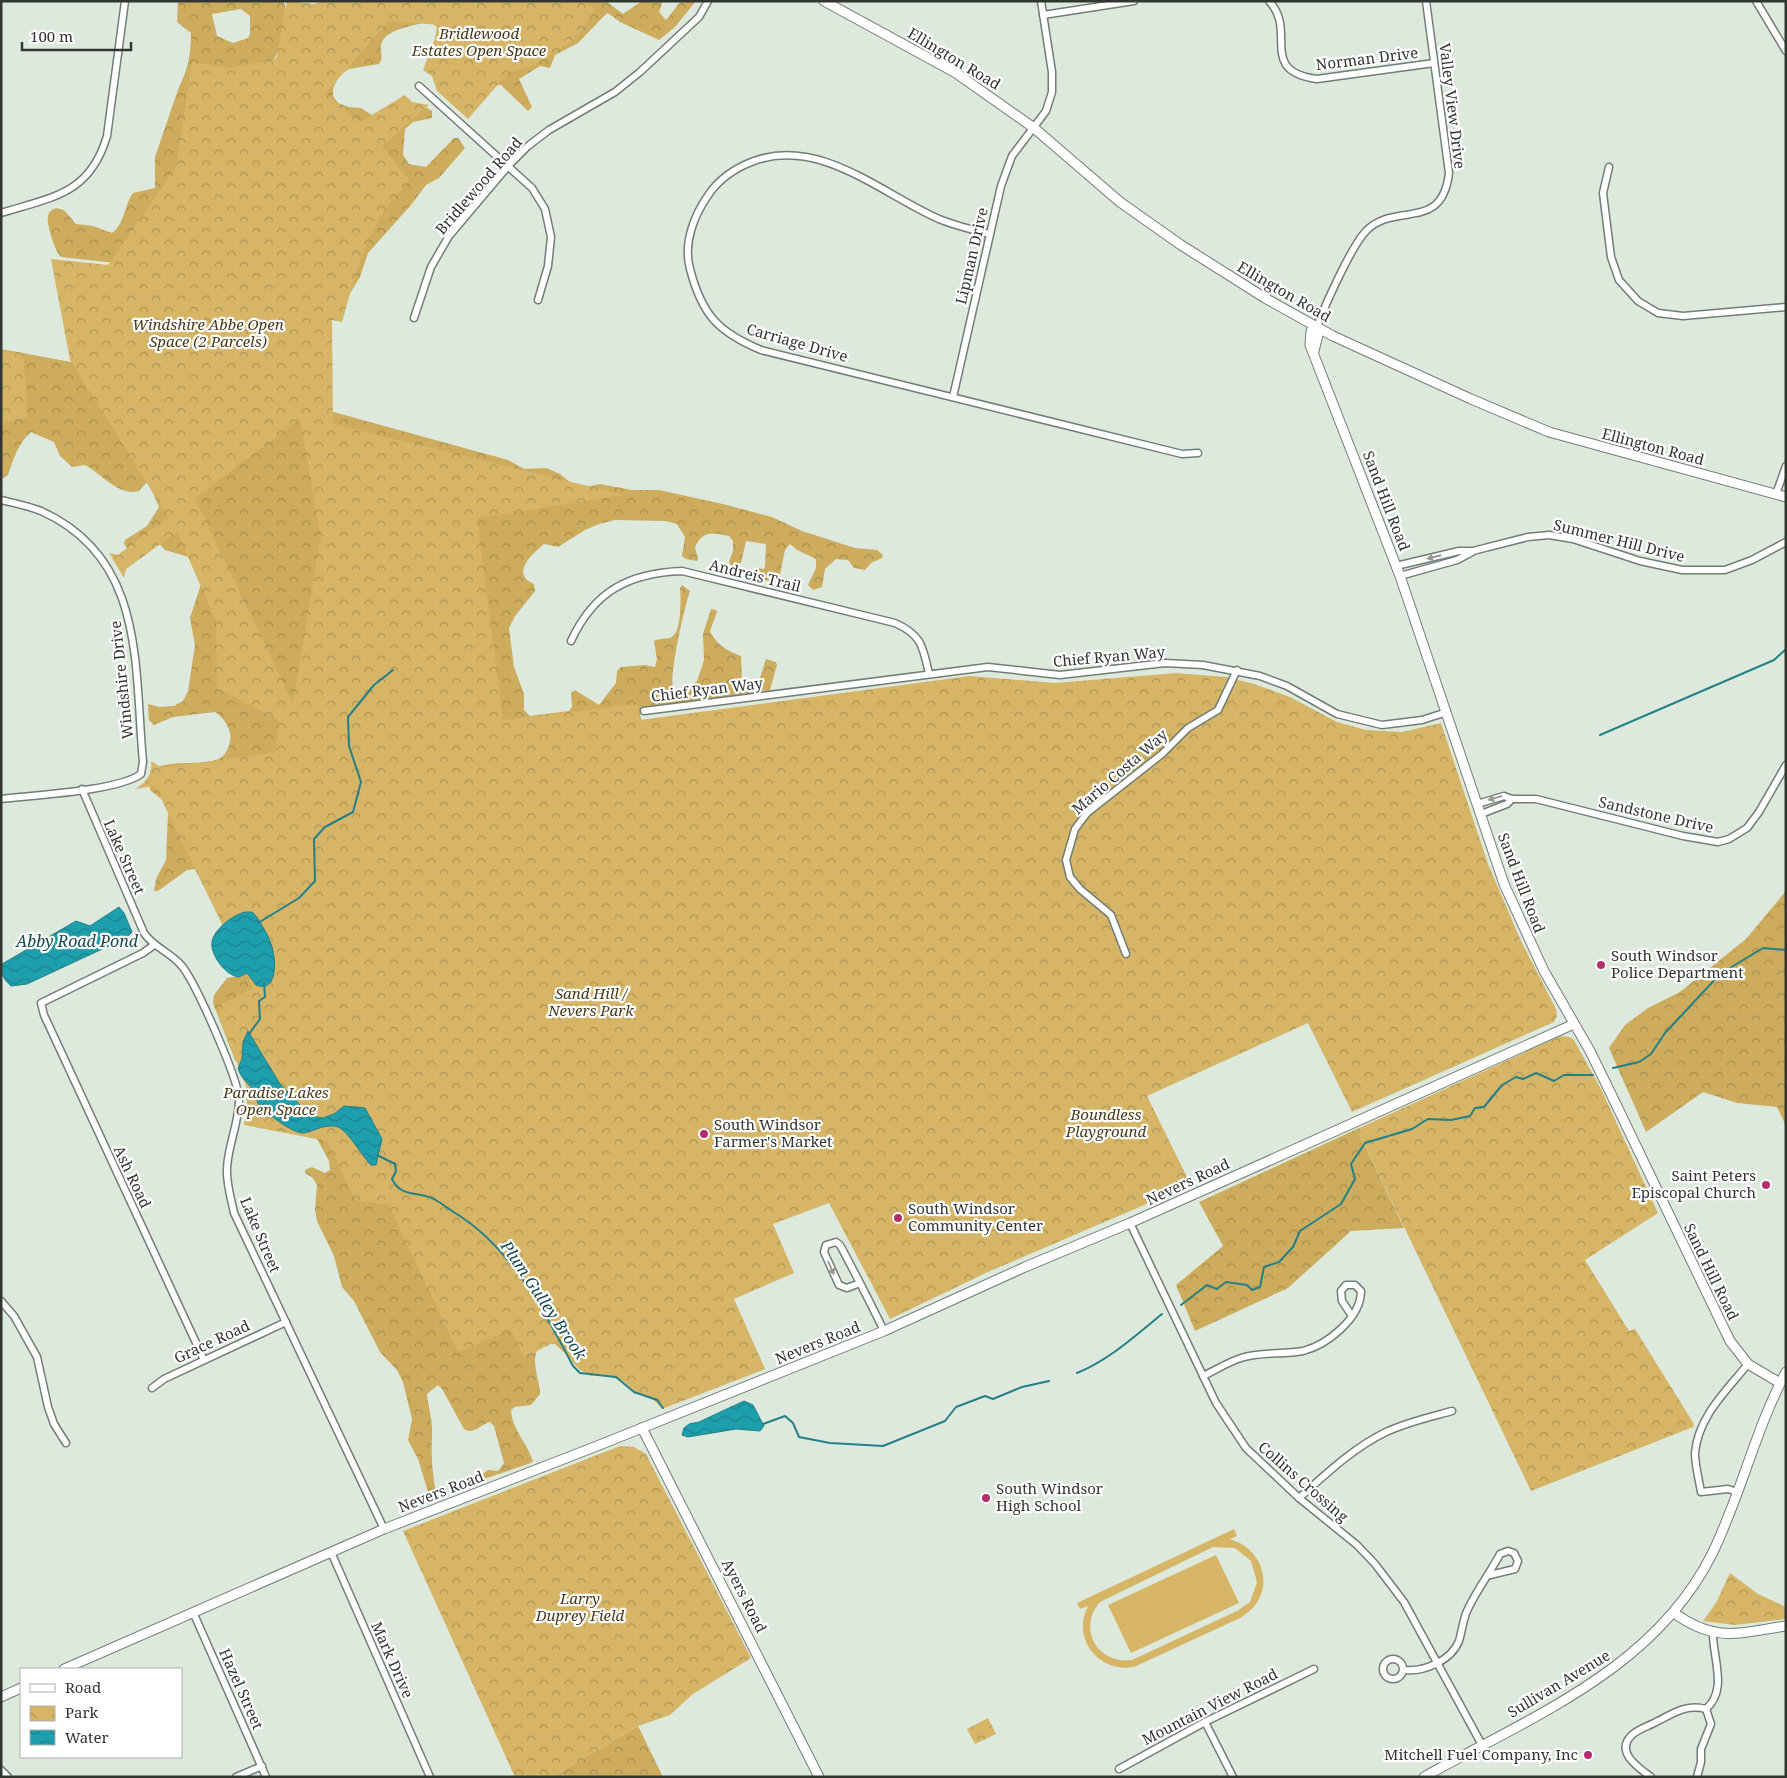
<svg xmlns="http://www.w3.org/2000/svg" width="1787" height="1778" font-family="'Noto Serif',serif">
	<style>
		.green { fill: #d6b567; fill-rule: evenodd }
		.forest { fill: url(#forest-crowns); fill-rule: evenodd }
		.park { fill: url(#park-crowns); fill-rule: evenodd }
		.water { fill: url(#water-waves); stroke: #248088 }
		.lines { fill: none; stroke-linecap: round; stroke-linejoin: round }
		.stream { stroke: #248088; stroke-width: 2 }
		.street-casing { stroke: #727e73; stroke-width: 9 }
		.secondary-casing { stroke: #727e73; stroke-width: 11 }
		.street { stroke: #fff; stroke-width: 6 }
		.secondary { stroke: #fff; stroke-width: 9 }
		.oneway { fill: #989a98 }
		.poi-dot { fill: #b62d6d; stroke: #fff; stroke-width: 2 }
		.labels { text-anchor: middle; stroke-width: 4.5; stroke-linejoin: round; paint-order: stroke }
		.park-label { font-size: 15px; font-style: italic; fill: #483a18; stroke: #fff }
		.street-label { font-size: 15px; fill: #313631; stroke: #fff }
		.poi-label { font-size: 15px; fill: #313631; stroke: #fff; text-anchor: start }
		.water-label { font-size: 16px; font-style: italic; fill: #16494f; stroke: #fff }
	</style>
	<defs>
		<pattern id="forest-crowns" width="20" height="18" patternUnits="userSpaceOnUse" patternTransform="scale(1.25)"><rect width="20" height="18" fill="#cdac5e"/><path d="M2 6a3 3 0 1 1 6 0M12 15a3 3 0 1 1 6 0" fill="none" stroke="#a78d4e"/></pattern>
		<pattern id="park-crowns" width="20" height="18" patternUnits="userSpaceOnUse" patternTransform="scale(1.25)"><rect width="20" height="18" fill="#d6b567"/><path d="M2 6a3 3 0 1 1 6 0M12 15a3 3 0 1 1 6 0" fill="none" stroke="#ae9455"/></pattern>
		<pattern id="water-waves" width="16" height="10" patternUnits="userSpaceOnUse" patternTransform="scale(1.25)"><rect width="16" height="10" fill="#1e9fad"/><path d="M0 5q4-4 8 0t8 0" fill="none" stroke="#1b828d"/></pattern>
	</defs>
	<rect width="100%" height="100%" fill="#dce9dc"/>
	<!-- green -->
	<g class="green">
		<path d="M 1234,1529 L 1237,1536 L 1230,1539 C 1269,1551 1276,1598 1240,1618 L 1134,1667 C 1099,1673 1071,1639 1088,1606 L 1080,1609 L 1077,1603 ZM 1213,1547 L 1235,1548 L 1251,1561 L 1257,1582 L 1250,1602 L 1237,1611 L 1132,1660 C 1097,1665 1077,1628 1100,1602 Z"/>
		<polygon points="1216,1555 1239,1603 1131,1653 1108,1605"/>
	</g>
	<!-- forest -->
	<g class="forest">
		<path d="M 178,1 L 284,1 C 289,23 282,41 274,60 L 186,155 L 115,263 L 61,257 C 55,252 46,223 48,216 C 49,211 52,210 56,208 L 64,210 L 76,224 L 93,226 L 112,233 C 125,224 124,205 133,193 L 155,188 L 155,157 L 179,87 C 188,70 191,53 191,33 L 177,22 ZM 241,9 L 250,16 L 250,34 L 248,38 L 233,43 L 217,36 L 212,14 Z"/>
		<path d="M 348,1 L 606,1 L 623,14 L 642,1 L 663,1 L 659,12 L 666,20 L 681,1 L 696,1 L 675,27 L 659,40 L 620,22 L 608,13 L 606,14 L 578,43 L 555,55 L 550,68 L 540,66 L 519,79 L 532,107 L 528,111 L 501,85 L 438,82 L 430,74 L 437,27 L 429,21 C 417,26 384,28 381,45 C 380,53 384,57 379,64 L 349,69 L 339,76 L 333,88 L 333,96 L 338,103 L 348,107 L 361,108 L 375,117 L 424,106 L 432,111 L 432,118 L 413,122 L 405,129 L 403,155 L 409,164 L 426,167 L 454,138 L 458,138 L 465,148 L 439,178 L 426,185 L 411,205 L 368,253 L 360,277 L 349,295 L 319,111 Z"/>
		<path d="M 1,349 L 319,408 L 508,460 L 524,469 L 546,468 L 560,474 L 572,484 L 586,487 L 600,484 L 632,490 L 659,490 L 723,504 L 772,517 L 802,531 L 855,548 L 877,550 L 883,555 L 882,558 L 871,563 L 865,570 L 854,568 L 848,560 L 836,559 L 825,569 L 822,587 L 813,590 L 808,585 L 816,568 L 816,559 L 797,550 L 790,544 L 785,550 L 779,579 C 772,584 762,580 756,575 L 757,568 L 764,569 L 765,567 L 766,544 L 746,541 L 741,563 L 732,567 L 729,562 L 733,551 L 733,541 L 729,536 C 713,533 704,529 695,547 L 698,559 L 697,561 L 686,559 L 682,556 L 685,537 L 677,524 L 665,521 L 615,520 L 599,524 L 585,530 L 558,547 L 544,544 C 532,554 510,574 534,584 L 535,591 L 515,616 L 509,628 L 514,667 L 524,694 L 524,710 L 530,716 L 569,711 L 572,707 L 571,693 L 575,690 L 599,705 L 616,683 L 617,671 L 621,667 L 645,665 L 655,667 L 657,659 L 654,641 C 660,638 665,639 670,638 C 682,635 681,597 680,588 L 682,585 L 690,591 C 685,605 667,681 674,691 L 690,687 L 697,681 L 704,660 L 703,634 L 711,609 L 716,610 L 717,612 L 710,631 C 718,646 726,650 741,656 L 742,682 L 759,681 L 766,659 L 776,662 L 777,665 L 770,690 L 697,700 L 640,714 L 642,724 L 572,1360 L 555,1344 C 521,1342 541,1380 540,1394 L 531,1405 L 515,1407 L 511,1410 C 512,1429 527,1443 533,1461 L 531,1463 L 481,1480 L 480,1476 L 488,1470 L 498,1471 L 504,1463 L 494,1426 L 490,1422 C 480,1425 473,1435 464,1429 L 442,1389 L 438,1385 L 427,1394 C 428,1407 433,1421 432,1434 C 431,1454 432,1473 436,1493 L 433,1496 L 428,1492 L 418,1459 L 408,1440 L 412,1419 L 403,1382 L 397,1370 L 380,1352 L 354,1301 L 342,1287 L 334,1256 L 317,1221 L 315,1209 L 317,1185 L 313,1178 L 305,1173 L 305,1170 L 312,1167 L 325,1173 L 330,1170 L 329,1161 L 314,1133 L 235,1060 L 213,1003 L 214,995 L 227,978 L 241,976 L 247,973 L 195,869 L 187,870 L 158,891 L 154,891 L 156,879 L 166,860 L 168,813 L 165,802 L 150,790 L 150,770 C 171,759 195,766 216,760 C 226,757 232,743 230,734 C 229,726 222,716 215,712 L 173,717 L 154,725 L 149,720 L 148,704 L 159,707 L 174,706 L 183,701 L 188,691 L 195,645 L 190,618 L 201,584 L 192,558 L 165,550 L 157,541 L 127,548 L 124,544 L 125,540 L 147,526 L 159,507 L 149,484 L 146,483 L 139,491 C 119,497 101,473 85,465 L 72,467 L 60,456 L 54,442 L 31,432 C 18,443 13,460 8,475 L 1,479 Z"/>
		<polygon points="1786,891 1786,1126 1777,1107 1737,1103 1703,1092 1646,1132 1609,1048 1625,1025 1648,1008 1680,992 1746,939"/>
		<polygon points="1357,1129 1404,1228 1351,1231 1288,1288 1195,1331 1176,1285 1223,1246 1199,1202"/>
		<polygon points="638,1726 663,1777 552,1777"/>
	</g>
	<!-- park -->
	<g class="park">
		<path d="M 287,1 L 314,4 L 325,1 L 581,1 L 596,9 L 575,39 L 537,64 L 508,73 L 468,119 L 437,91 L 432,76 L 423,70 L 440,25 L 389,21 L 325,94 L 360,122 L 405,95 L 412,102 L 429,105 L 382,146 L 410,181 C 368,220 357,269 342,322 L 332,320 L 333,424 L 625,495 L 477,518 L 503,720 L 637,704 L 640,720 L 970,676 L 1055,683 L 1176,673 L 1226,677 L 1254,684 L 1290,697 L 1337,722 L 1366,730 L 1402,732 L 1441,723 L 1488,864 L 1521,941 L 1556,1009 L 1557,1016 L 1554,1022 L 1352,1112 L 1308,1023 L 1147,1096 L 1191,1185 L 988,1272 L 890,1319 L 829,1203 L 773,1224 L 794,1273 L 734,1299 L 765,1369 L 662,1409 L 652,1398 L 635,1392 L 623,1381 L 603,1374 L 591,1376 L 580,1370 L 573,1363 L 561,1339 L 524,1357 L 511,1330 L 458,1352 L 388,1204 L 356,1201 L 327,1141 L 244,1125 L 247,1104 L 246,1086 L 218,1014 L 222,1004 L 253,988 L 155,786 L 135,789 C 146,783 153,774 151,761 L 162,768 L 276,752 L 279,720 L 217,688 L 216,621 L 177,532 L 126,569 L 124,578 L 109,553 L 118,555 L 168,517 L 70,360 L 51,259 L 108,265 L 176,167 L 192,62 L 229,68 L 276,59 ZM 300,419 L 321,537 L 293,704 L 195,498 Z"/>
		<polygon points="1,351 23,353 28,417 1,424"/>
		<polygon points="1561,1036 1570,1037 1574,1040 1601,1089 1658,1213 1585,1260 1629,1331 1635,1329 1694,1424 1693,1427 1531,1491 1357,1129"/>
		<polygon points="620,1446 634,1447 646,1454 751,1658 693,1694 670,1715 638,1726 552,1777 515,1777 403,1531"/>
		<polygon points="1730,1573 1758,1594 1786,1607 1786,1619 1735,1625 1703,1621 1716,1603"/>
		<polygon points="988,1718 996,1734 975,1744 967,1729"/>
	</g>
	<!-- water -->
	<g class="water">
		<path d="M 119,907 L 124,913 L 132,932 L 126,938 L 27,984 L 11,986 C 4,980 0,973 2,964 L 76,921 L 90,926 Z"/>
		<path d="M 245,912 L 252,912 L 256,916 C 261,924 268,934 271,944 C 276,956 279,994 256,985 L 247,973 L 239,977 C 226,976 210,955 212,942 C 214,929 233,915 245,912 Z"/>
		<path d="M 248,1031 L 280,1084 L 305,1110 L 316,1117 L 323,1118 L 334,1114 L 344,1106 L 365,1108 L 382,1139 L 376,1165 L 371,1165 C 362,1156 348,1131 338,1127 C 326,1123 314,1131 304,1133 C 293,1134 268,1114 261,1107 C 256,1102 256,1096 253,1090 C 247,1081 241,1079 238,1068 L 242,1059 L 243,1042 Z"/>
		<polygon points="744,1401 753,1405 764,1426 760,1431 736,1429 688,1437 682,1435 684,1428 689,1424 699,1422"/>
	</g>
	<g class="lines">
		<!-- stream -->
		<g class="stream">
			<polyline points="1600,735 1774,660 1786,649"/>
			<polyline points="258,923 299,898 315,881 314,839 325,827 353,812 361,782 349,746 348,717 374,685 393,670"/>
			<polyline points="249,1034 260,1019 259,1001 265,997 264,983"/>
			<polyline points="1613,1068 1639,1062 1651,1054 1665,1033 1720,974 1763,948 1786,950"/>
			<path d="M 377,1155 L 395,1164 L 396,1171 L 392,1179 C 401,1198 418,1191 434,1199 C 443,1204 451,1211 460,1216 C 512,1250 545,1312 573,1366 L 580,1373 L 616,1377 L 634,1392 L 657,1400 L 663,1408"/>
			<polyline points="1181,1305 1207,1285 1217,1289 1226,1282 1247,1285 1252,1290 1260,1287 1264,1267 1279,1262 1293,1247 1300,1231 1341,1204 1355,1179 1351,1164 1365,1143 1412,1129 1428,1119 1451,1120 1470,1116 1475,1108 1484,1107 1502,1085 1516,1077 1523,1079 1536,1073 1554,1081 1564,1075 1593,1075"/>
			<path d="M 1077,1373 C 1109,1360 1135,1336 1162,1314"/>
			<polyline points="763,1424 785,1416 793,1423 799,1437 830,1443 883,1446 945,1421 956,1407 985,1396 993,1399 1022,1387 1049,1381"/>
		</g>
		<!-- street casing -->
		<g class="street-casing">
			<g id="street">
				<path d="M 1269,1 C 1298,31 1257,71 1317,79 L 1434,63"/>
				<polyline points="1756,1 1786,51"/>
				<polyline points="1043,15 1134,1"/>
				<polyline points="419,86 532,188 545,209 551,237 548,266 538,300"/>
				<polyline points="1609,167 1603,193 1611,257 1619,280 1638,301 1658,313 1683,316 1786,307"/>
				<path d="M 1,213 C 53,197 90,194 107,136 L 125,1"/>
				<path d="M 990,234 C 973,230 956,226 939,219 C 882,194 820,137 754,161 C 735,168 720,178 709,194 C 694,215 683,243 690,269 C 702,315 718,332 761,350 L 1182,454 L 1198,453"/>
				<polyline points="414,318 431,267 449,236 509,165 528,146 549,130 615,92 640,72 699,17 708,1"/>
				<path d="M 1317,327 C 1325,305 1351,247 1366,231 C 1395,201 1442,233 1449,173 L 1426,1"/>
				<polyline points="953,397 1001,186 1012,156 1046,111 1052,92 1052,72 1041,1"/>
				<polyline points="1776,494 1786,466"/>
				<path d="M 1,500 C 14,503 29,506 41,511 C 146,558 134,667 143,762 L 141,774 C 118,791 34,795 1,799"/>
				<polyline points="1396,566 1459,551 1473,551 1528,537 1549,535 1573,539 1640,561 1682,570 1725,570 1752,560 1786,542"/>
				<polyline points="1400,576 1457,560 1472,552"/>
				<path d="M 571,641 C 594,591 629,573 682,571 L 895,623 C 922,635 923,647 929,674"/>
				<polyline points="644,711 988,667 1060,675 1165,663 1203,665 1260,676 1287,686 1337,714 1382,725 1422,720 1447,712"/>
				<path d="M 82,789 L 144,933 C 153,947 170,952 181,965 C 195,981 239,1080 239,1100 C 239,1123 228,1145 227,1168 C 226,1183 231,1198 234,1213 L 384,1529"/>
				<polyline points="1477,804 1504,796 1512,799 1536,799 1683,836 1718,842 1729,839 1747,828 1759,812 1786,765"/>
				<polyline points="1481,814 1507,804 1512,799"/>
				<polyline points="154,945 143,953 41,1003 44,1015 204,1360"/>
				<polyline points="1126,954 1111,915 1080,889 1070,877 1066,860 1075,829 1087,813 1162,754 1188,728 1218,710 1237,670"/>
				<polyline points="1130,1223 1216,1403 1246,1448 1299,1498 1357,1545 1375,1564 1404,1602 1482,1745"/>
				<path d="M 860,1283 L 847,1288 L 839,1285 L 824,1252 L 826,1245 L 836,1242 L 840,1245 C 855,1273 870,1302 884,1331"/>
				<polyline points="1,1301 14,1316 37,1357 48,1407 54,1424 66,1443"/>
				<path d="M 1203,1376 C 1216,1370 1228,1362 1241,1358 C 1261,1351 1282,1355 1303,1351 C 1327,1345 1361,1318 1361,1291 L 1355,1285 L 1346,1285 L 1341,1291 L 1342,1301 L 1352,1316"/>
				<polyline points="152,1388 164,1379 286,1322"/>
				<path d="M 1737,1492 L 1728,1489 L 1701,1492 C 1699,1480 1695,1465 1695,1453 C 1698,1417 1726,1391 1748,1364"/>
				<path d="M 1299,1498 C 1326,1474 1353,1448 1386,1432 C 1407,1422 1430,1417 1452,1411"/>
				<polyline points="331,1552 430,1777"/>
				<polyline points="193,1612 266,1777"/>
				<circle cx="1393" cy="1669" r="10"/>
				<path d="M 1404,1670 C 1424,1672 1451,1661 1459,1641 C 1462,1631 1463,1620 1467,1611 C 1476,1591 1490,1573 1500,1554 L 1508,1551 L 1514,1553 L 1518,1561 L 1515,1569 L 1490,1575"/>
				<path d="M 1706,1709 C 1728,1690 1713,1659 1713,1634"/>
				<polyline points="1205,1722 1233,1777"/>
				<polyline points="1119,1769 1205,1722 1314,1669"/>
				<polyline points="1,1770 8,1777"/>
				<polyline points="236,1777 262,1766"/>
				<path d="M 1651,1777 C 1639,1768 1614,1752 1632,1735 C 1638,1729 1649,1726 1656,1722 C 1674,1713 1686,1704 1706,1709"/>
				<polyline points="1697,1777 1701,1762 1701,1749 1711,1724 1706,1709"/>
			</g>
		</g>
		<!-- secondary casing -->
		<g class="secondary-casing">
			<g id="secondary">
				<polyline points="824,1 956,73 1034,128 1120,202 1181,245 1265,298 1333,336 1471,399 1549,432 1786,497"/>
				<polyline points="1317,327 1311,331 1310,345 1400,576 1504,884 1544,971 1590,1051 1612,1096 1730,1341 1748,1364 1780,1383"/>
				<polyline points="1314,351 1318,335 1317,327"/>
				<polyline points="642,1428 819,1777"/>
				<path d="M 1674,1613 C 1716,1643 1738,1633 1786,1626"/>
				<polyline points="64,1669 384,1529 597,1446 884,1331 1025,1267 1130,1223 1574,1024"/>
				<polyline points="1,1697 21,1688"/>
				<path d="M 1424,1777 C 1530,1717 1654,1670 1712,1554 C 1741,1495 1755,1430 1786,1372"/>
			</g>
		</g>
		<!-- street -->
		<use href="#street" class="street"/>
		<!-- secondary -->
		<use href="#secondary" class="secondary"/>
	</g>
	<!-- one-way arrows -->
	<defs><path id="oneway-solid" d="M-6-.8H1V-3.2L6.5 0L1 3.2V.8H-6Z" transform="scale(1.25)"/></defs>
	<g class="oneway">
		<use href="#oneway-solid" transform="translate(1434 557) rotate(166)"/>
		<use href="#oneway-solid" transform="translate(1495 798) rotate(164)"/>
		<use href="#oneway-solid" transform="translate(831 1268) rotate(66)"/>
	</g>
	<!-- markers -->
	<g class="poi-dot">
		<circle cx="1601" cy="965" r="5"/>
		<circle cx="704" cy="1134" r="5"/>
		<circle cx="1766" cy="1185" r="5"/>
		<circle cx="898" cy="1218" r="5"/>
		<circle cx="986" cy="1498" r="5"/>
		<circle cx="1588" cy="1755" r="5"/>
	</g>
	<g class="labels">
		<!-- park labels -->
		<g class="park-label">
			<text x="479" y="39">Bridlewood<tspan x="479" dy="17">Estates Open Space</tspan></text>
			<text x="208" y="330">Windshire Abbe Open<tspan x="208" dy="17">Space (2 Parcels)</tspan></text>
			<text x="591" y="999">Sand Hill /<tspan x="591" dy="17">Nevers Park</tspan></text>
			<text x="276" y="1098">Paradise Lakes<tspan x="276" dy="17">Open Space</tspan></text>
			<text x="1106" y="1120">Boundless<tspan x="1106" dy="17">Playground</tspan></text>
			<text x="580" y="1604">Larry<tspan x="580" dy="17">Duprey Field</tspan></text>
		</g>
		<!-- street labels -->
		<g class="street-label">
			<text transform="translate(954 59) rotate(31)" y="5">Ellington Road</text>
			<text transform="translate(1367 59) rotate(-7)" y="5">Norman Drive</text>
			<text transform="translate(1452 106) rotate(83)" y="5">Valley View Drive</text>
			<text transform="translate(479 186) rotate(-49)" y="5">Bridlewood Road</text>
			<text transform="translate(972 256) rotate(-77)" y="5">Lipman Drive</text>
			<text transform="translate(1284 292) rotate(30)" y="5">Ellington Road</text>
			<text transform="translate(797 343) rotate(16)" y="5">Carriage Drive</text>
			<text transform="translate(1653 447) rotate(15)" y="5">Ellington Road</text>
			<text transform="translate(1386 501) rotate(69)" y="5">Sand Hill Road</text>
			<text transform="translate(1619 541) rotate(14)" y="5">Summer Hill Drive</text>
			<text transform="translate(755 576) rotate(14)" y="5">Andreis Trail</text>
			<text transform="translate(1109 657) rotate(-5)" y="5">Chief Ryan Way</text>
			<text transform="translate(122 680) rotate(-96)" y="5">Windshire Drive</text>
			<text transform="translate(707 690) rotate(-7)" y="5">Chief Ryan Way</text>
			<text transform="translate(1120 772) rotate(-41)" y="5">Mario Costa Way</text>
			<text transform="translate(1656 815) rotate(13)" y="5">Sandstone Drive</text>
			<text transform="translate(124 857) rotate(66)" y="5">Lake Street</text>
			<text transform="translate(1521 883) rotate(69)" y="5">Sand Hill Road</text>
			<text transform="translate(132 1177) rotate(65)" y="5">Ash Road</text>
			<text transform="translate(1188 1182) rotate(-25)" y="5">Nevers Road</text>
			<text transform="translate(260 1235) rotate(67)" y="5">Lake Street</text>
			<text transform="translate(1711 1272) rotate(64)" y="5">Sand Hill Road</text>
			<text transform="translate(212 1342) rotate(-25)" y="5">Grace Road</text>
			<text transform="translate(818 1343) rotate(-22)" y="5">Nevers Road</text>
			<text transform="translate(1303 1482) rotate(41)" y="5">Collins Crossing</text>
			<text transform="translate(441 1492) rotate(-21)" y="5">Nevers Road</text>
			<text transform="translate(744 1596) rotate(63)" y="5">Ayers Road</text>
			<text transform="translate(392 1660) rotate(66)" y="5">Mark Drive</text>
			<text transform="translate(1559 1684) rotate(-31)" y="5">Sullivan Avenue</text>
			<text transform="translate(241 1689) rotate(66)" y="5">Hazel Street</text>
			<text transform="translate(1210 1707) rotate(-27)" y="5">Mountain View Road</text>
		</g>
		<!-- poi labels -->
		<g class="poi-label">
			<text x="1611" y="961">South Windsor<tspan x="1611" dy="17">Police Department</tspan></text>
			<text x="714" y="1130">South Windsor<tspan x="714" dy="17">Farmer's Market</tspan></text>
			<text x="1756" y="1181" text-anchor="end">Saint Peters<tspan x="1756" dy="17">Episcopal Church</tspan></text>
			<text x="908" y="1214">South Windsor<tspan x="908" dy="17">Community Center</tspan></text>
			<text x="996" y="1494">South Windsor<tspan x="996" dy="17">High School</tspan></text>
			<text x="1578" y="1760" text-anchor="end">Mitchell Fuel Company, Inc</text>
		</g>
		<!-- water labels -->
		<g class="water-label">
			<text x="77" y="947">Abby Road Pond</text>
			<text transform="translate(544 1300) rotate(56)" y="6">Plum Gulley Brook</text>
		</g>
	</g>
	<!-- border -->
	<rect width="1787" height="1778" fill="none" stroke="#313631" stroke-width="5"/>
	<!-- legend -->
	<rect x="20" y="1668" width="162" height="90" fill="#ffffff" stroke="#adafad"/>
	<rect x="30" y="1684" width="25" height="8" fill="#ffffff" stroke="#adafad"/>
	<text x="65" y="1693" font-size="15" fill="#313631">Road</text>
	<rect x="30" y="1706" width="25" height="15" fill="url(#park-crowns)" stroke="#adafad"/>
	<text x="65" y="1718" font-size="15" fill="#313631">Park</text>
	<rect x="30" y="1730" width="25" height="15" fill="url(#water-waves)" stroke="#adafad"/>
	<text x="65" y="1743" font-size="15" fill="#313631">Water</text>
	<!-- scale -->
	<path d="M22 42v8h109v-8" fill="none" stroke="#313631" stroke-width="2.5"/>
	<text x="30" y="42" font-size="15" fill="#313631" stroke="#ffffff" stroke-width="4" paint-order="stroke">100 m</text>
</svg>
